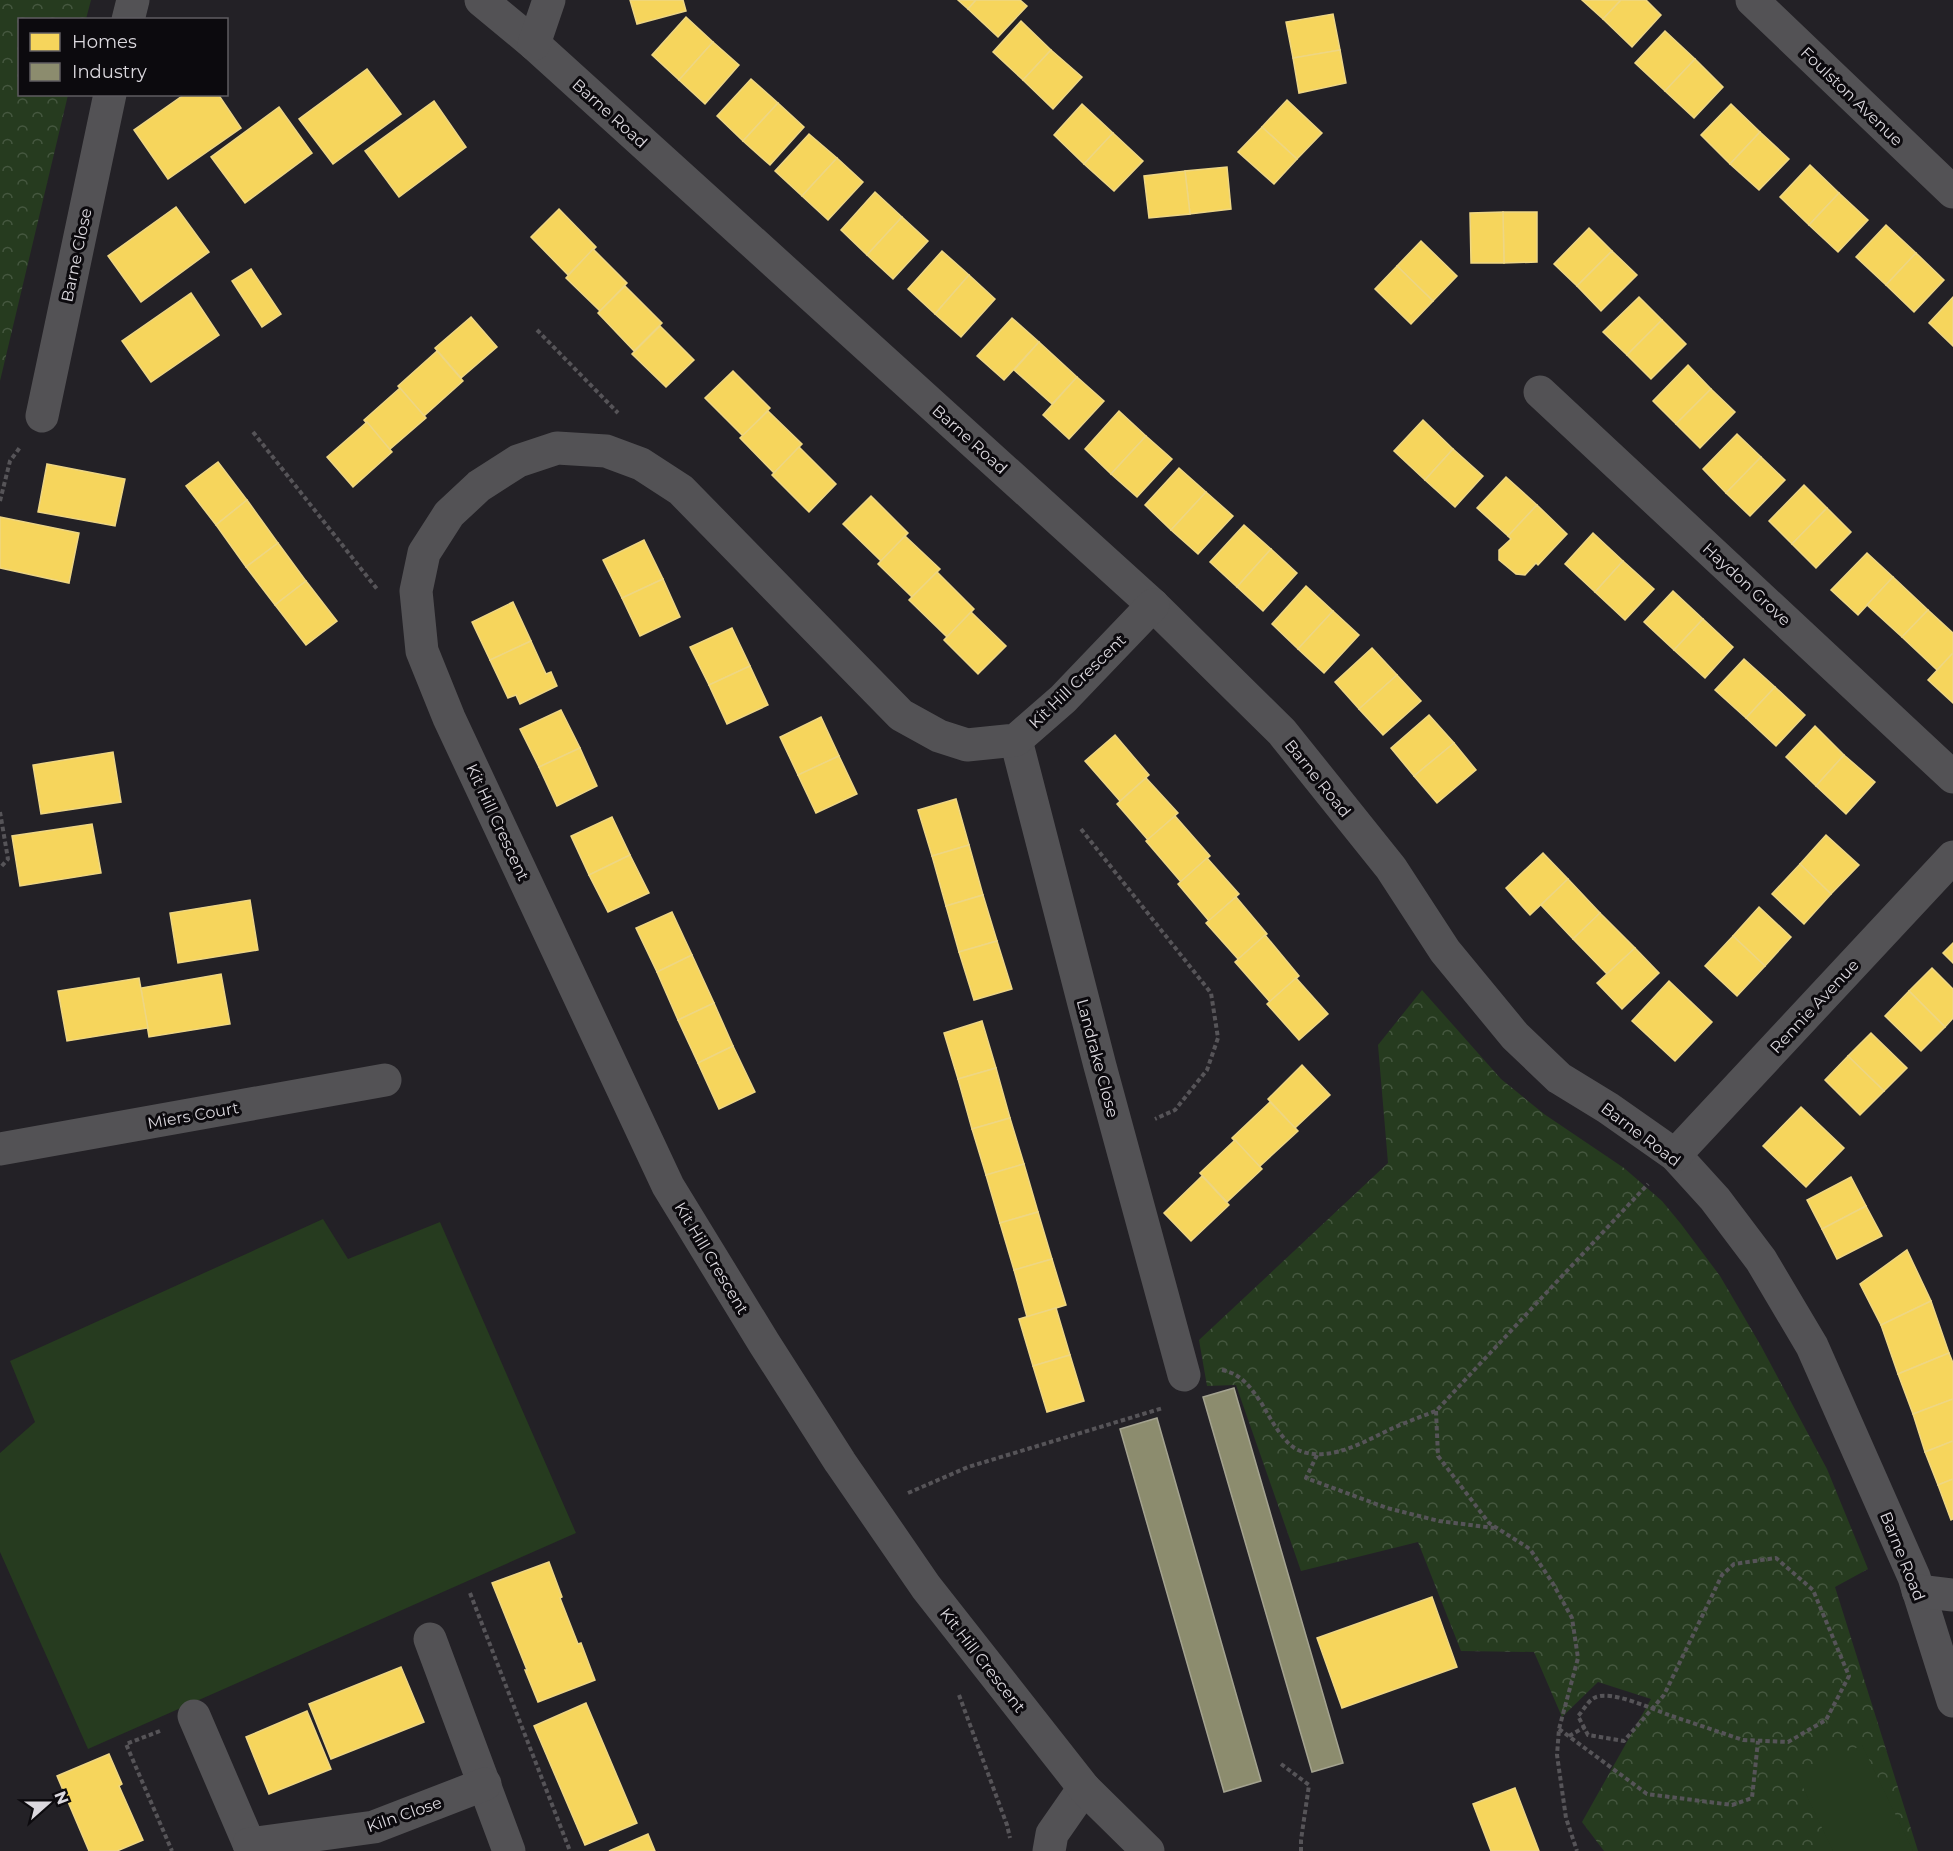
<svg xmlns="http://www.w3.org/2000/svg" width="1953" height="1851" font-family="Montserrat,sans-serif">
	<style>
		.park { fill: url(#park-crowns) }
		.pitch { fill: #263b1f }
		.homes { fill: #f6d55c; stroke: #eed683; stroke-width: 1.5 }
		.industry { fill: #8c8c6e; stroke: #a4a390; stroke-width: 1.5 }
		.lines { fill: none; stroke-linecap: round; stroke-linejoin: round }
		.path { stroke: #565458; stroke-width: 4; stroke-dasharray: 4.5 3; stroke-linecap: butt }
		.minor { stroke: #535255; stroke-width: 33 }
		.labels { text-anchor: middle; stroke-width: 6; stroke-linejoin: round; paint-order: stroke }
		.street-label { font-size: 16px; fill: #dbd8de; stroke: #0c0a0e }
	</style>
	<defs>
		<pattern id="park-crowns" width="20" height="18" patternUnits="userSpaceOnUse" patternTransform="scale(1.5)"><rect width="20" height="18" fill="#263b1f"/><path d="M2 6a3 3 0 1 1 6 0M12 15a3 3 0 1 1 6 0" fill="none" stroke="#45573f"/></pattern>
	</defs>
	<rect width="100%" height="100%" fill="#232126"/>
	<!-- park -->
	<g class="park">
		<polygon points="0,0 91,0 86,19 20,20 20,94 68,95 0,381"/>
		<polygon points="1422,990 1501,1079 1544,1114 1624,1168 1662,1201 1681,1224 1720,1276 1761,1346 1827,1469 1868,1569 1835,1587 1918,1851 1604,1851 1582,1822 1651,1699 1598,1682 1562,1717 1534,1652 1461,1651 1418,1542 1301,1571 1236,1385 1207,1386 1199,1340 1388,1163 1378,1045"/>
	</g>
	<!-- pitch -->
	<g class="pitch">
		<polygon points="323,1219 348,1259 440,1222 576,1533 88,1749 0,1552 0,1453 35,1422 10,1361"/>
		<polygon points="1862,1745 1913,1851 1833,1851 1798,1777"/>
	</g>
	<!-- homes -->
	<g class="homes">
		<polygon points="630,0 683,0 686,11 637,24"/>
		<polygon points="958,0 976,0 968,9"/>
		<polygon points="976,0 1020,0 1027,6 998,37 968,9"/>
		<polygon points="1582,0 1621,0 1603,19"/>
		<polygon points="1621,0 1646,0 1661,15 1632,47 1603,19"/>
		<polygon points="1333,14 1340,50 1293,58 1286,22"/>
		<polygon points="686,17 713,42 679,80 652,55"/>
		<polygon points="1021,21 1051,50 1023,80 993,52"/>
		<polygon points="1665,31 1695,59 1665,91 1635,63"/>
		<polygon points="713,42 739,65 705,104 679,80"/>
		<polygon points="1051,50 1082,77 1053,109 1023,80"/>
		<polygon points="1340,50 1346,83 1299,93 1293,58"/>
		<polygon points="1695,59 1723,87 1694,118 1665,91"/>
		<polygon points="367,69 401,114 333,164 299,119"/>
		<polygon points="751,79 778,103 743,141 717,116"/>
		<polygon points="185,94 218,94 241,128 168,179 134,130"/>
		<polygon points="1287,100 1322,133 1297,159 1262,127"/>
		<polygon points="434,101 466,147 399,197 365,151"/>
		<polygon points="778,103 804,127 770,165 743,141"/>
		<polygon points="1082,104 1113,133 1084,164 1054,135"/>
		<polygon points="1731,104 1760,132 1730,164 1701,135"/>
		<polygon points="279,107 312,153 245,203 211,157"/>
		<polygon points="1262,127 1297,159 1274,184 1238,152"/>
		<polygon points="1760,132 1789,159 1759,190 1730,164"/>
		<polygon points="1113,133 1143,161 1114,191 1084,164"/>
		<polygon points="809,134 837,158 802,196 775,171"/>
		<polygon points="837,158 863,182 828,220 802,196"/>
		<polygon points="1810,165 1839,193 1809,225 1780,197"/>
		<polygon points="1227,167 1231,209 1190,214 1185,171"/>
		<polygon points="1185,171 1190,214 1149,218 1144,176"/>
		<polygon points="875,192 902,217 867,255 841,230"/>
		<polygon points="1839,193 1868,220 1838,252 1809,225"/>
		<polygon points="176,207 209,252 141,302 108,256"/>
		<polygon points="559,209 596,247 568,275 531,237"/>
		<polygon points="1503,212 1537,212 1537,262 1504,263"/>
		<polygon points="1503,212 1504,263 1471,263 1470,213"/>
		<polygon points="902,217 928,241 893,279 867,255"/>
		<polygon points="1886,225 1916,253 1886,285 1856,257"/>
		<polygon points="1589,228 1612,251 1577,286 1554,264"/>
		<polygon points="1421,241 1457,276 1433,301 1397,266"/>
		<polygon points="593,249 627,283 600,311 566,278"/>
		<polygon points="942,251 969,275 935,314 908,289"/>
		<polygon points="1612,251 1637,275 1601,311 1577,286"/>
		<polygon points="1916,253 1944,280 1914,312 1886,285"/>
		<polygon points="1397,266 1433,301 1411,324 1375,289"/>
		<polygon points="251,269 281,314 262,327 232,281"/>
		<polygon points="969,275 995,299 961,337 935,314"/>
		<polygon points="625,286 662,323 634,351 598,313"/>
		<polygon points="191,293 219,335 151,382 122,341"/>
		<polygon points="1639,297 1662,320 1627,355 1603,332"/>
		<polygon points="1953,297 1953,346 1929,323"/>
		<polygon points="471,317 497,347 461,378 435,348"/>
		<polygon points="1012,318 1039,342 1004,380 977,356"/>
		<polygon points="1662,320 1686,344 1651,379 1627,355"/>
		<polygon points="660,326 694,360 666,387 632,354"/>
		<polygon points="1039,342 1077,377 1052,404 1014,370"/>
		<polygon points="437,351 463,381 424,416 398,386"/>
		<polygon points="1688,365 1711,389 1676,424 1653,401"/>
		<polygon points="733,371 770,408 743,436 705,398"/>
		<polygon points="1077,377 1104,401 1069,439 1043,415"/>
		<polygon points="400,388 426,418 389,450 364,420"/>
		<polygon points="1711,389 1735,412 1700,448 1676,424"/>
		<polygon points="768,411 802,444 774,473 740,438"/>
		<polygon points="1119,411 1146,436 1111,474 1085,449"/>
		<polygon points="1423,420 1453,449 1425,480 1394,451"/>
		<polygon points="367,422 392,452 353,487 327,457"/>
		<polygon points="1737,434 1761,457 1726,493 1703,469"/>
		<polygon points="1146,436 1172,459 1137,497 1111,474"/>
		<polygon points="799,447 836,484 809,512 772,475"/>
		<polygon points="1453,449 1483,476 1455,507 1425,480"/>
		<polygon points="1761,457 1785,480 1750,516 1726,493"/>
		<polygon points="218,462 247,500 216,525 186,486"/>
		<polygon points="47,464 125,479 115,526 38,512"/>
		<polygon points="1179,468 1206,492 1171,530 1145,505"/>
		<polygon points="1506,477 1537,505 1508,536 1477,508"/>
		<polygon points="1804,485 1827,508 1792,544 1769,521"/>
		<polygon points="1206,492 1233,516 1198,554 1171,530"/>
		<polygon points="871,496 908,533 881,561 843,524"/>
		<polygon points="247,500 278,543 246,567 216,525"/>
		<polygon points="1537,505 1567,534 1538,565 1536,563 1525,575 1516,574 1499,560 1499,550 1511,539 1508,536"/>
		<polygon points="1827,508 1851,532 1816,568 1792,544"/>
		<polygon points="0,517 79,533 69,583 0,568"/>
		<polygon points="1244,525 1271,549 1237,587 1210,562"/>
		<polygon points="1593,533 1623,561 1595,592 1565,564"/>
		<polygon points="905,536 940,569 912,597 878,564"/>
		<polygon points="644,540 663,579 622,598 603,560"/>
		<polygon points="278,543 306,581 275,605 246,567"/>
		<polygon points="1271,549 1297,573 1263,611 1237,587"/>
		<polygon points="1867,553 1893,577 1858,615 1831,590"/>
		<polygon points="1623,561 1654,589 1625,620 1595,592"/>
		<polygon points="937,572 974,609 947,637 909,600"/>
		<polygon points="1893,577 1928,610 1902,637 1867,605"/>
		<polygon points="663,579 680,617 640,636 622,598"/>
		<polygon points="306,581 337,621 306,645 275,605"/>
		<polygon points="1306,586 1333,611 1298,649 1272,624"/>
		<polygon points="1673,591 1703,619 1674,650 1644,622"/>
		<polygon points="513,602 531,641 490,660 472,622"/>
		<polygon points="1928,610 1953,633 1953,653 1937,670 1902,637"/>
		<polygon points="1333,611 1359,635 1324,673 1298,649"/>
		<polygon points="971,612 1006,646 978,674 944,640"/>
		<polygon points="1703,619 1733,647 1705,678 1674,650"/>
		<polygon points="732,628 750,666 709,685 690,647"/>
		<polygon points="531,641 546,674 551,672 557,686 520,704 516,695 508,698 490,660"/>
		<polygon points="1372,648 1397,675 1359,709 1335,682"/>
		<polygon points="1953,653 1953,703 1928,680"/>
		<polygon points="1744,659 1775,687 1746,718 1715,690"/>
		<polygon points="750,666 768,705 727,724 709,685"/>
		<polygon points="1397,675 1421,701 1383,735 1359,709"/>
		<polygon points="1775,687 1805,715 1776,746 1746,718"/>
		<polygon points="561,710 580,748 539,767 520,729"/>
		<polygon points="1429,715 1454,743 1414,776 1391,748"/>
		<polygon points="821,717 839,756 798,775 780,737"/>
		<polygon points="1815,726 1844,755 1816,786 1786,757"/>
		<polygon points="1115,735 1149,775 1120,801 1085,761"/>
		<polygon points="1454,743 1476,770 1437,803 1414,776"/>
		<polygon points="580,748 597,786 557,806 539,767"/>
		<polygon points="113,752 121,802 41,814 33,765"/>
		<polygon points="1844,755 1875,782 1846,814 1816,786"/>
		<polygon points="839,756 857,794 816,813 798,775"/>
		<polygon points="1146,778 1178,813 1148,840 1117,804"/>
		<polygon points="956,799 969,845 932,856 918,810"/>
		<polygon points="1175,816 1210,856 1181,882 1146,841"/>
		<polygon points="612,817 630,855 589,875 571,836"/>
		<polygon points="92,824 101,873 20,886 12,836"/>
		<polygon points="1826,835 1859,865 1831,894 1800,864"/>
		<polygon points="969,845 983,895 946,906 932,856"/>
		<polygon points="1543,853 1568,879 1530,915 1506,888"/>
		<polygon points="630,855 649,893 608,912 589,875"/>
		<polygon points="1207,858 1239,894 1209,921 1178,884"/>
		<polygon points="1800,864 1831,894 1804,924 1772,894"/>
		<polygon points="1568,879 1600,913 1573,939 1541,905"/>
		<polygon points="983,895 997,941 959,952 946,906"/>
		<polygon points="1236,897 1267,934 1238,959 1206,923"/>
		<polygon points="250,900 258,950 178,963 170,913"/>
		<polygon points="1759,907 1791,937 1765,966 1733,936"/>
		<polygon points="672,912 692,955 657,972 636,928"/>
		<polygon points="1600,913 1635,948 1607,974 1573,939"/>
		<polygon points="1265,935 1299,976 1270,1002 1235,962"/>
		<polygon points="1733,936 1765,966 1737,996 1705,966"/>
		<polygon points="997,941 1012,989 974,1000 959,952"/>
		<polygon points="1953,943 1953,963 1943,953"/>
		<polygon points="1635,948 1659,973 1622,1009 1597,983"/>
		<polygon points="692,955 714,1003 678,1020 657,972"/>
		<polygon points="1932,968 1953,989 1953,1018 1945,1027 1909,991"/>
		<polygon points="221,974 230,1024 149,1037 141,988"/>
		<polygon points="139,978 148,1028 67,1041 58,991"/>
		<polygon points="1296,978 1328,1014 1299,1040 1267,1004"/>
		<polygon points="1669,981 1712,1022 1675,1061 1632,1021"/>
		<polygon points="1909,991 1945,1027 1921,1051 1885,1016"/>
		<polygon points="714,1003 733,1046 698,1063 678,1020"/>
		<polygon points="982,1021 996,1068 958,1079 944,1033"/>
		<polygon points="1871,1033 1907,1068 1884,1091 1848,1056"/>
		<polygon points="733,1046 755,1092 719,1109 698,1063"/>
		<polygon points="1848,1056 1884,1091 1860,1115 1825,1080"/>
		<polygon points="1302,1065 1330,1095 1295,1128 1268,1099"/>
		<polygon points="996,1068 1010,1118 972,1129 958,1079"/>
		<polygon points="1270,1102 1298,1131 1259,1167 1232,1138"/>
		<polygon points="1801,1107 1844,1148 1806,1187 1763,1146"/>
		<polygon points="1010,1118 1024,1164 986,1175 972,1129"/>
		<polygon points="1235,1140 1262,1169 1227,1202 1200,1173"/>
		<polygon points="1024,1164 1038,1212 1000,1223 986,1175"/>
		<polygon points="1202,1176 1229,1205 1191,1241 1164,1213"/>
		<polygon points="1851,1177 1866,1206 1822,1229 1807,1200"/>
		<polygon points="1866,1206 1882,1236 1837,1259 1822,1229"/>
		<polygon points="1038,1212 1052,1259 1014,1270 1000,1223"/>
		<polygon points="1907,1250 1931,1301 1881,1325 1860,1284"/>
		<polygon points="1052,1259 1066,1305 1027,1317 1014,1270"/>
		<polygon points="1931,1301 1949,1353 1898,1374 1881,1325"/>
		<polygon points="1056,1308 1070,1355 1033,1366 1019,1319"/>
		<polygon points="1949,1353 1953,1363 1953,1399 1913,1414 1898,1374"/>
		<polygon points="1070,1355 1084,1401 1047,1412 1033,1366"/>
		<polygon points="1953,1399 1953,1441 1925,1452 1913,1414"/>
		<polygon points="1953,1441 1953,1479 1938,1485 1925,1452"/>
		<polygon points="1953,1479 1953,1519 1951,1520 1938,1485"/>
		<polygon points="549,1562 562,1597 560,1598 578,1644 581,1643 595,1680 538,1702 525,1670 527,1670 492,1583"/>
		<polygon points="1432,1597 1457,1667 1342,1708 1317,1638"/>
		<polygon points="401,1667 424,1722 331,1759 309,1704"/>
		<polygon points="586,1703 637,1823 585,1845 534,1726"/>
		<polygon points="307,1711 331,1769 269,1794 246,1737"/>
		<polygon points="109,1754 122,1784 119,1786 143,1840 117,1851 89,1851 57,1776"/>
		<polygon points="1515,1788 1539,1851 1491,1851 1473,1804"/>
		<polygon points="648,1834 655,1851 609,1851"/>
	</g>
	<!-- industry -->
	<g class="industry">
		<polygon points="1234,1388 1343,1763 1312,1772 1203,1397"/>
		<polygon points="1157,1418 1261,1781 1224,1792 1120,1429"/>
	</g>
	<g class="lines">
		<!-- path -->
		<g class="path">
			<polyline points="537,330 618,413"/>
			<polyline points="253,432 377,589"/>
			<polyline points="0,501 10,461 21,446"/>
			<polyline points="0,812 8,859 0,868"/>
			<polyline points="1081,829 1211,993 1218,1038 1207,1070 1175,1110 1155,1119"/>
			<path d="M 1222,1370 C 1242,1374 1251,1388 1262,1404 C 1270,1418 1284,1444 1298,1450 C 1329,1464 1367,1440 1393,1428 C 1407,1422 1422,1416 1436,1411 L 1648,1184"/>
			<polyline points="1436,1411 1438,1456 1489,1523 1530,1549 1552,1582 1572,1618 1578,1658 1559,1729 1557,1755 1566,1818 1577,1851"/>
			<polyline points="1317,1455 1306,1478 1387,1508 1439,1521 1494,1528"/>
			<polyline points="908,1493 968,1467 1163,1408"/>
			<polyline points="470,1593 570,1851"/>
			<polyline points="959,1695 1007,1825 1010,1838"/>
			<path d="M 1669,1715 C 1652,1709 1610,1689 1594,1698 C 1588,1701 1583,1711 1578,1716 L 1588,1735 L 1624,1741 L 1664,1695 L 1722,1575 L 1734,1564 L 1776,1558 L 1813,1590 L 1849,1676 L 1826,1720 L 1788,1742 L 1743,1740 L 1669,1715"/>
			<polyline points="1559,1729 1647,1794 1732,1805 1752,1798 1758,1741"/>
			<polyline points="160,1731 126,1744 172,1851"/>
			<polyline points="1569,1736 1585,1727"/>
			<polyline points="1281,1764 1309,1785 1301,1840 1301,1851"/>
		</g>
		<!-- minor -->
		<g class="minor">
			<polyline points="481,0 534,44 1153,605 1282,732 1391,868 1445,951 1515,1036 1559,1078 1608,1108 1675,1155 1715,1199 1761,1260 1812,1346 1914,1577 1953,1701"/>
			<polyline points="1752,0 1953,192"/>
			<polyline points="128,20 133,0"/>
			<polyline points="534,44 549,0"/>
			<polyline points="1540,392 1953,777"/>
			<polyline points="42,416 110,94"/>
			<polyline points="1016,740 1100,1066 1184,1375"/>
			<polyline points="0,1149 385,1080"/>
			<polyline points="1675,1155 1953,857"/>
			<polyline points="1918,1591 1953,1595"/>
			<polyline points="430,1639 509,1851"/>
			<polyline points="194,1716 252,1851"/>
			<polyline points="249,1844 374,1827 485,1784"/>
			<polyline points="1049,1851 1052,1834 1084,1788"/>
			<polyline points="1148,1851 1084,1788 926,1587 840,1462 764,1343 668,1186 449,718 422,651 416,591 424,553 449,514 479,486 518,461 557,448 606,451 641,464 681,490 901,715 939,736 967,745 1016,740 1063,699 1153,605"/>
		</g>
	</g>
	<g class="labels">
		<!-- street labels -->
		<g class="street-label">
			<text transform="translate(1852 96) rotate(44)" y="6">Foulston Avenue</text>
			<text transform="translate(610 113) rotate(42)" y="6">Barne Road</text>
			<text transform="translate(76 255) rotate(-78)" y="6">Barne Close</text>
			<text transform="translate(970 439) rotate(42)" y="6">Barne Road</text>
			<text transform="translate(1747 584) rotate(43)" y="6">Haydon Grove</text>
			<text transform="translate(1077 681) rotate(-44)" y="6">Kit Hill Crescent</text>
			<text transform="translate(1318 778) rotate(51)" y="6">Barne Road</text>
			<text transform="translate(498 822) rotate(65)" y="6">Kit Hill Crescent</text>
			<text transform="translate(1814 1006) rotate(-47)" y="6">Rennie Avenue</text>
			<text transform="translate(1098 1058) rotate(75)" y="6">Landrake Close</text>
			<text transform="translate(193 1115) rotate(-10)" y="6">Miers Court</text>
			<text transform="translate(1641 1134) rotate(37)" y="6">Barne Road</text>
			<text transform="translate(712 1258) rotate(59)" y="6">Kit Hill Crescent</text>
			<text transform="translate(1903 1556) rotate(68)" y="6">Barne Road</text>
			<text transform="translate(983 1660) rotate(52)" y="6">Kit Hill Crescent</text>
			<text transform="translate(404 1814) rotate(-19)" y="6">Kiln Close</text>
		</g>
	</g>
	<!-- legend -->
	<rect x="18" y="18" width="210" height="78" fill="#0c0a0e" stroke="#5f5c61" stroke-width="1.5"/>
	<rect x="30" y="33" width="30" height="18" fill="#f6d55c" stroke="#5f5c61" stroke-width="1.5"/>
	<text x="72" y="48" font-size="18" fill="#dbd8de">Homes</text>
	<rect x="30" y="63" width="30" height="18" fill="#8c8c6e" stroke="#5f5c61" stroke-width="1.5"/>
	<text x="72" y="78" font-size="18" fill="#dbd8de">Industry</text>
	<!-- north arrow -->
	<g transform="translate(48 1803) rotate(69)" stroke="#0c0a0e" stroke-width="4.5" paint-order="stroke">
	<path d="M0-4.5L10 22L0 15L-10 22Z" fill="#dbd8de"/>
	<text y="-9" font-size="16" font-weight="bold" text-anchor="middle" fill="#dbd8de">N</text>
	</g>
</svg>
